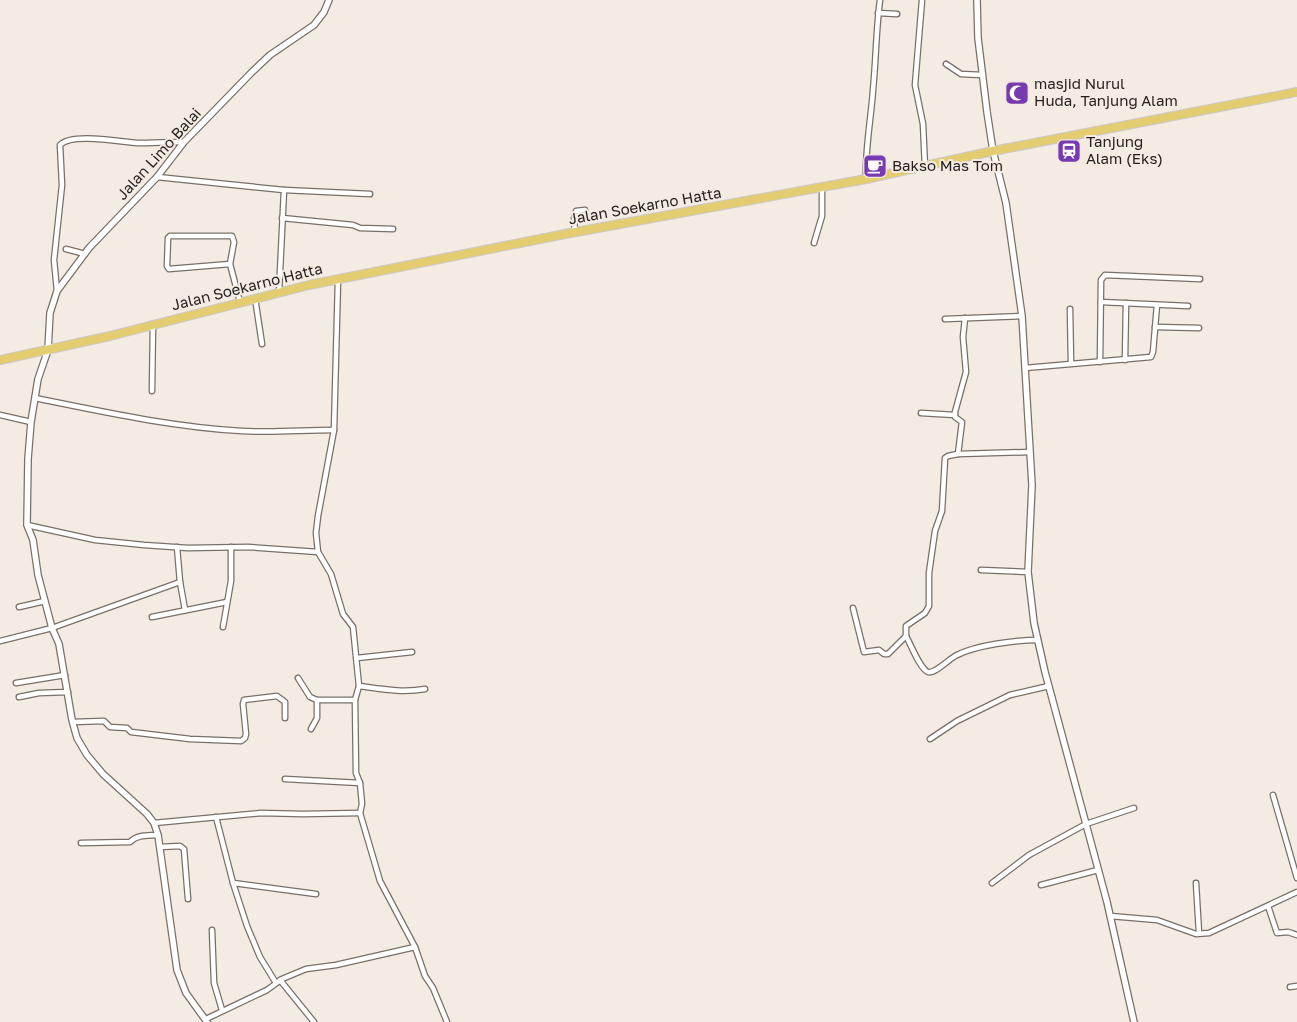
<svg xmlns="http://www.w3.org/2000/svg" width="1297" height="1022" font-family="'Golos Text',sans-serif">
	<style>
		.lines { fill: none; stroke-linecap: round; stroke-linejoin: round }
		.minor-casing { stroke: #787068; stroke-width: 7 }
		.tertiary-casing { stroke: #787068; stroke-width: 8 }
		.trunk-casing { stroke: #cac9c9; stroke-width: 10 }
		.minor { stroke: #fff; stroke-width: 4.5 }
		.tertiary { stroke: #fff; stroke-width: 5.5 }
		.trunk { stroke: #e4cc70; stroke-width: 8 }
		.labels { text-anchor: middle; stroke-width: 4; stroke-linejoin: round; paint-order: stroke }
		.poi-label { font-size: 15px; fill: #221f1c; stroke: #f4ebe2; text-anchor: start }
		.street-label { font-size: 15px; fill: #221f1c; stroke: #f4ebe2 }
	</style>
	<rect width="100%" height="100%" fill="#f4ebe2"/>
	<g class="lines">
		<!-- minor casing -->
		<g class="minor-casing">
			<g id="minor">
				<polyline points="922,0 915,85 923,124 925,167"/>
				<polyline points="878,13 897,14"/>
				<polyline points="946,64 961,74 982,75"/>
				<polyline points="157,177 284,190 279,292"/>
				<path d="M 866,179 C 865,149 871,119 873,90 C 876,60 876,30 880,0"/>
				<polyline points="284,190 370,194"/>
				<polyline points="282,218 353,225 360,228 393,229"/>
				<polyline points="575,233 574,219 576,211 585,210"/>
				<polyline points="814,243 822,216 822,187"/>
				<polyline points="66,249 85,254"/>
				<polyline points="230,264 169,269 167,266 168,238 170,236 232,236 234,242 230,264 240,302"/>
				<polyline points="338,280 334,430 318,516 316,533 318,552 331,574 343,614 353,627 359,686 355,700 356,773 360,783 362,804 360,813 380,881 415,947 425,976 433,988 447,1022"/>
				<path d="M 57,291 L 54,260 L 62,185 L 60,145 C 72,132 121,142 137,143 C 153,143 168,142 184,142"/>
				<polyline points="255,298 262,344"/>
				<polyline points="1101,302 1188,306"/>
				<polyline points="1070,309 1071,363"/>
				<polyline points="945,319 1022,316"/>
				<polyline points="1155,327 1199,328"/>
				<polyline points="1125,360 1126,303"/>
				<polyline points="1100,362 1101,280 1105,275 1200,279"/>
				<polyline points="1025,368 1151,357 1153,352 1157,305"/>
				<polyline points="152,391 153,324"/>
				<path d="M 35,398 C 104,412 172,427 242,431 C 273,433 303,430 334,430"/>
				<polyline points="921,413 955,415"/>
				<polyline points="0,415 31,422"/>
				<path d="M 1030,452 L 958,454 L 948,456 L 945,458 L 942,511 L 935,531 L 929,573 L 929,606 L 925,613 L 906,626 L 906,636 C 910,643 920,669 928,672 C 935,674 950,658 957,655 C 977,645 1016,640 1038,640"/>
				<polyline points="958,454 962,422 955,417 955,412 966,372 963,337 965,318"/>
				<polyline points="27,525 95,540 144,545 188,548 248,547 318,552"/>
				<polyline points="177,547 180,582 185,610"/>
				<polyline points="981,570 1028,572"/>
				<polyline points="19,607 45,601"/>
				<polyline points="853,608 864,652 879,650 884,654 888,654 906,636"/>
				<polyline points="152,617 227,602"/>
				<polyline points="223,627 231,581 231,547"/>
				<polyline points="0,641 52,628 180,582"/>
				<polyline points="357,658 412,652"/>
				<polyline points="298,678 310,697 317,700 355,700"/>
				<polyline points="16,683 65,675"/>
				<path d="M 359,686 C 382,689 403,693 425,689"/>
				<polyline points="19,697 39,693 68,692"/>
				<polyline points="73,722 104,721 110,727 127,728 131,732 190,739 241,741 245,738 246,734 243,704 244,700 277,696 285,702 285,718"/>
				<polyline points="311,729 317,718 317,700"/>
				<polyline points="930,739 957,721 1010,695 1049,686"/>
				<polyline points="285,779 360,783"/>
				<polyline points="1273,795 1297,878"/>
				<polyline points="216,817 233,883 247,926 260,957 276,983"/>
				<polyline points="154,823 261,813 303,814 360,813"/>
				<path d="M 81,843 L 130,842 C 138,834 148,836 158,835"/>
				<polyline points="160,847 180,846 184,849 188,899"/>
				<polyline points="233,883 316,894"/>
				<polyline points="992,883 1029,855 1086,824 1134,808"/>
				<polyline points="1196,883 1199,933"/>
				<polyline points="1041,885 1098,870"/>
				<polyline points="1268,906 1277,933 1288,932 1297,935"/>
				<polyline points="1110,916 1157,920 1196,934 1209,933 1297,892"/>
				<polyline points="212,930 214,983 222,1010"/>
				<polyline points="280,980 314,1022"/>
				<polyline points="1290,987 1297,986"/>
				<polyline points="206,1019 267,990 282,979 306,969 336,965 415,947"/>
			</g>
		</g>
		<!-- tertiary casing -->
		<g class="tertiary-casing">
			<g id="tertiary">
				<polyline points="977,0 978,38 987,112 993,151 1006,203 1022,316 1032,485 1028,572 1034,623 1045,672 1107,902 1134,1022"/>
				<polyline points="207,1022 186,993 177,970 158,835 154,823 147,814 103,774 87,755 77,738 72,720 59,644 52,628 38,575 33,540 27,525 28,459 31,422 38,379 48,350 50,313 57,291 89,248 157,177 184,142 252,72 270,55 314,25 324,12 329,0"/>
			</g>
		</g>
		<!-- trunk casing -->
		<g class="trunk-casing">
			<polyline id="trunk" points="0,360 110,336 309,285 565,234 866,179 993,151 1297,92"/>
		</g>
		<!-- minor -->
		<use href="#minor" class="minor"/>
		<!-- tertiary -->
		<use href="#tertiary" class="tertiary"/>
		<!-- trunk -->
		<use href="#trunk" class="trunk"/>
	</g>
	<!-- icons -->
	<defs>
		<g id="mosque-square" transform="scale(1.25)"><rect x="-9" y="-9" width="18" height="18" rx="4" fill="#773ab0" stroke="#f4ebe2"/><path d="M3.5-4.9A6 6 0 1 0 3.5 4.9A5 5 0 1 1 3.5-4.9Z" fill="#fff"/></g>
		<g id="station-square" transform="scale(1.25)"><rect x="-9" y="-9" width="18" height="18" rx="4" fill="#773ab0" stroke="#f4ebe2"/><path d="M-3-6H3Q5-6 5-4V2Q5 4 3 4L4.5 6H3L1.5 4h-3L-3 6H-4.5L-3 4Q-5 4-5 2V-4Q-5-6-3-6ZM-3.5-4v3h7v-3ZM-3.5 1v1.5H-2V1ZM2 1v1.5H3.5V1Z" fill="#fff"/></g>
		<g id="cafe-square" transform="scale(1.25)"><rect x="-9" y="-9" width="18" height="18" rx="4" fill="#773ab0" stroke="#f4ebe2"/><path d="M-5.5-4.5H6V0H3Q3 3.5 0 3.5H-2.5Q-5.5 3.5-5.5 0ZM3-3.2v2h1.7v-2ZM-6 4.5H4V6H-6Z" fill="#fff"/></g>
	</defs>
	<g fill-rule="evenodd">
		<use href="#mosque-square" x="1017" y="93"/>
		<use href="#station-square" x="1069" y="151"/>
		<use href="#cafe-square" x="875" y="166"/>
	</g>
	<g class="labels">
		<!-- poi labels -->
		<g class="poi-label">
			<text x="1034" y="89">masjid Nurul<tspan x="1034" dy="17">Huda, Tanjung Alam</tspan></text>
			<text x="1086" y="147">Tanjung<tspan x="1086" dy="17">Alam (Eks)</tspan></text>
			<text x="892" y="171">Bakso Mas Tom</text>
		</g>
		<!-- street labels -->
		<g class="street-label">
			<text transform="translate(159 154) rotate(-48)" y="5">Jalan Limo Balai</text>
			<text transform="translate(645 206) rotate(-10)" y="5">Jalan Soekarno Hatta</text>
			<text transform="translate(247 287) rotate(-14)" y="5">Jalan Soekarno Hatta</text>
		</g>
	</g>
</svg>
